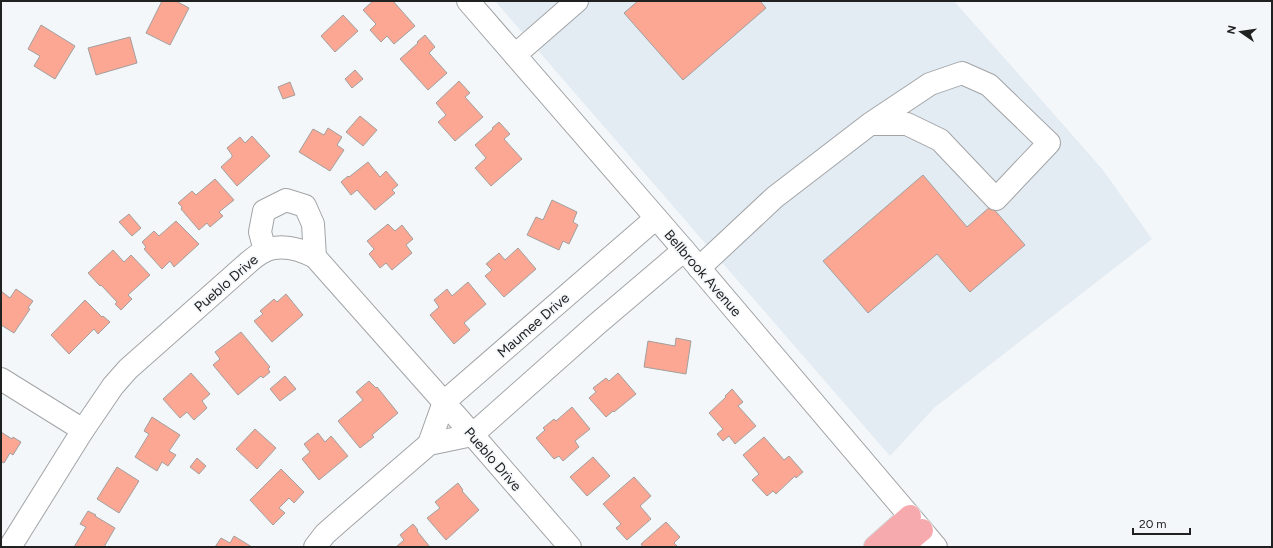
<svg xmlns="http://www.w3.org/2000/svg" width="1273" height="548" font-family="Figtree,sans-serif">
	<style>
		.built { fill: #e3ebf3 }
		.building { fill: #fba793; stroke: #a29f9e }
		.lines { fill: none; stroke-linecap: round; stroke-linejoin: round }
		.minor-casing { stroke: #a2a4a6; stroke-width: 24 }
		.highway-casing { stroke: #d2d3d3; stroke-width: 24 }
		.minor { stroke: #fff; stroke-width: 22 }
		.highway { stroke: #f7aaae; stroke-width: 22 }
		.labels { text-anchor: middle; stroke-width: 3.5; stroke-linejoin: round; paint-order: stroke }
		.street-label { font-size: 14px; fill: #202121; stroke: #f4f7f9 }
	</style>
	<rect width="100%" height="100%" fill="#f4f7f9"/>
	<!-- built -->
	<polygon class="built" points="495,1 954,1 1103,170 1152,239 934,408 890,456"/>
	<!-- building -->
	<g class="building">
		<polygon points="162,1 176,1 189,8 170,45 146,33"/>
		<polygon points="373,1 393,1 415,26 394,44 387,36 381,42 370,30 376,24 363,10"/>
		<polygon points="638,1 760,1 766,8 683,80 624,13"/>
		<polygon points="343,15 358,31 335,52 321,36"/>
		<polygon points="41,25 75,46 55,79 34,66 40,56 28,49"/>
		<polygon points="425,35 435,47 429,53 447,73 428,90 400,59 418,43 417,42"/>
		<polygon points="130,37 137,63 96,75 88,48"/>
		<polygon points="355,70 363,79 352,88 345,79"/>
		<polygon points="459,81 470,93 465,97 483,117 455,141 438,122 446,115 436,103"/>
		<polygon points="290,82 295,95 283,99 278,87"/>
		<polygon points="360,116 377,130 363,146 346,132"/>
		<polygon points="499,122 510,134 504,139 522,159 491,186 475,168 486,158 475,145 493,129 492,128"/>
		<polygon points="328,128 342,137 337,145 344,150 330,171 299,152 313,129 324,135"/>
		<polygon points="252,136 270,156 237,186 221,167 232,157 232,155 227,148 240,137 245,143"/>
		<polygon points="368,162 380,177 386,171 398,185 392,190 395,193 375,210 357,190 351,195 341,182 348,176 349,177"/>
		<polygon points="923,175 967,227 991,206 1025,245 970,292 937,254 868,313 823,261"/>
		<polygon points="215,179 234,200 219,212 223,216 210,227 207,223 199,230 181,209 182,207 178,203 192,191 196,195"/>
		<polygon points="552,200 577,212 573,222 578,225 569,244 563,241 559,250 527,235 536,217 543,220"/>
		<polygon points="129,214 141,228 132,236 119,222"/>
		<polygon points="176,221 199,244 174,267 170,261 162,269 144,249 146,247 142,242 154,231 159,236"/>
		<polygon points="388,224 395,231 402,225 413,239 406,245 412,253 392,270 386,263 380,268 369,254 374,249 367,241"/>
		<polygon points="518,248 536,269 504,297 485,276 492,270 486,264 499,253 505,260"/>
		<polygon points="113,250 124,262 131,255 150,275 128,295 132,299 121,310 115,304 117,302 101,285 100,286 88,273"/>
		<polygon points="468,282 486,304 464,323 470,330 454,344 430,315 439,307 434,300 447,289 452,296"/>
		<polygon points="16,289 33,301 28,308 30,309 14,333 1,325 1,291 10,298"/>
		<polygon points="286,294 303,315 272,342 254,321 263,314 260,311 274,299 277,302"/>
		<polygon points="85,300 102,317 103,316 110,322 98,334 94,329 69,354 51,335"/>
		<polygon points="241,332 270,367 268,369 270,372 263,378 261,376 238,395 213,365 220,359 215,352"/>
		<polygon points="676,338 691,341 686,374 644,367 648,341 675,346"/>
		<polygon points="191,373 210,394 202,401 207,408 194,420 187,412 180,418 163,399"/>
		<polygon points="618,373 636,394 614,412 613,411 606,417 589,398 596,392 593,388 606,378 609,381"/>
		<polygon points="285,376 296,389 280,401 270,389"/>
		<polygon points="369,381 376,388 377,387 398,413 372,435 374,437 360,448 338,421 363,400 356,392"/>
		<polygon points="732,389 743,402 738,406 756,426 735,444 729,436 723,441 717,434 723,429 709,413 726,397 725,396"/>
		<polygon points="572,407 590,429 575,441 579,447 563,461 559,456 554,459 536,438 545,430 543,428 554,419 556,421"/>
		<polygon points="152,417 180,435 169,451 176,455 168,466 162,462 157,471 135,457 149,434 144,431"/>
		<polygon points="255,429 276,448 257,469 236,449"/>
		<polygon points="1,432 12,439 13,437 21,442 13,455 10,453 4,463 2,462 1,463"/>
		<polygon points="318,433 325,442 331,436 348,456 319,480 302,459 310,452 304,444"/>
		<polygon points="764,437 784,460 789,456 803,472 796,478 795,476 776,494 773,491 767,496 752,480 759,474 743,455"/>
		<polygon points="593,457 610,476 587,496 570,477"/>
		<polygon points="197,458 206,466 199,474 190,467"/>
		<polygon points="117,467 139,481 119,513 97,499"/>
		<polygon points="281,469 304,492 294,503 289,498 279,508 285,513 273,525 250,500"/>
		<polygon points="634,477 651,496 640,506 651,519 627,540 616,528 621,524 603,504"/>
		<polygon points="458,483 463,490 462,491 479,510 446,540 427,518 440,508 435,502"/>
		<polygon points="88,511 96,515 95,516 115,528 104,547 74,547 86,527 80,524"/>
		<polygon points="666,522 680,537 674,543 678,547 643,547 641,544"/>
		<polygon points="413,524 418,530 417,531 430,547 396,547 404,540 400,535"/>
		<polygon points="234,536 252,547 215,547 221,538 230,543"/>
	</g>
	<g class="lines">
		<!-- minor casing -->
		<g class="minor-casing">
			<g id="minor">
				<polyline points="468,1 684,250 936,547"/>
				<polyline points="515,55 577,1"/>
				<polyline points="265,251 260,232 264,211 286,200 305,206 313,224 315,257"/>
				<polyline points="699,268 775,197 870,124 930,84 962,73 989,85 1049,143 996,199 940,140 907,124 870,124"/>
				<polyline points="1,379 83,430"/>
				<polyline points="429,444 444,402 656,218"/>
				<path d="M 10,547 L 83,430 L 113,386 L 128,369 L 250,261 C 255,257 260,253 266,250 C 283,244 300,249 315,257 L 458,418 L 570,547"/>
				<polyline points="315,547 325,534 342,519 429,444 472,435 597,324 684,250"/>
			</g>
		</g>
		<!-- highway casing -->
		<g class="highway-casing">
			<g id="highway">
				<polyline points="875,547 910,516"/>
				<polyline points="902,547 922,530"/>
			</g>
		</g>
		<!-- minor -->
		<use href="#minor" class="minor"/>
		<!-- highway -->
		<use href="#highway" class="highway"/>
	</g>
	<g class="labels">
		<!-- street labels -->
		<g class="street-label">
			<text transform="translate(703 273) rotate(49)" y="5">Bellbrook Avenue</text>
			<text transform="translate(226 283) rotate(-41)" y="5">Pueblo Drive</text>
			<text transform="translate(533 325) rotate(-41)" y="5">Maumee Drive</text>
			<text transform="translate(493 459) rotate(49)" y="5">Pueblo Drive</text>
		</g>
	</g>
	<!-- border -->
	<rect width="1273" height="548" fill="none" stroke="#202121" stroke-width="4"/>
	<!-- north arrow -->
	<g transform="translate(1241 32) rotate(283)" stroke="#f4f7f9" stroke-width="3" paint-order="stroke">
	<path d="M0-3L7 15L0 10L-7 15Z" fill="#202121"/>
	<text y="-6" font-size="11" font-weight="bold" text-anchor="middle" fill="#202121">N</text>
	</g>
	<!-- scale -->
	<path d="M1133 528v6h57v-6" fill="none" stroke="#202121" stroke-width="2"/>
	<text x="1139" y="528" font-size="12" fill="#202121" stroke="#f4f7f9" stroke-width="3" paint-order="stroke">20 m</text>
</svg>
